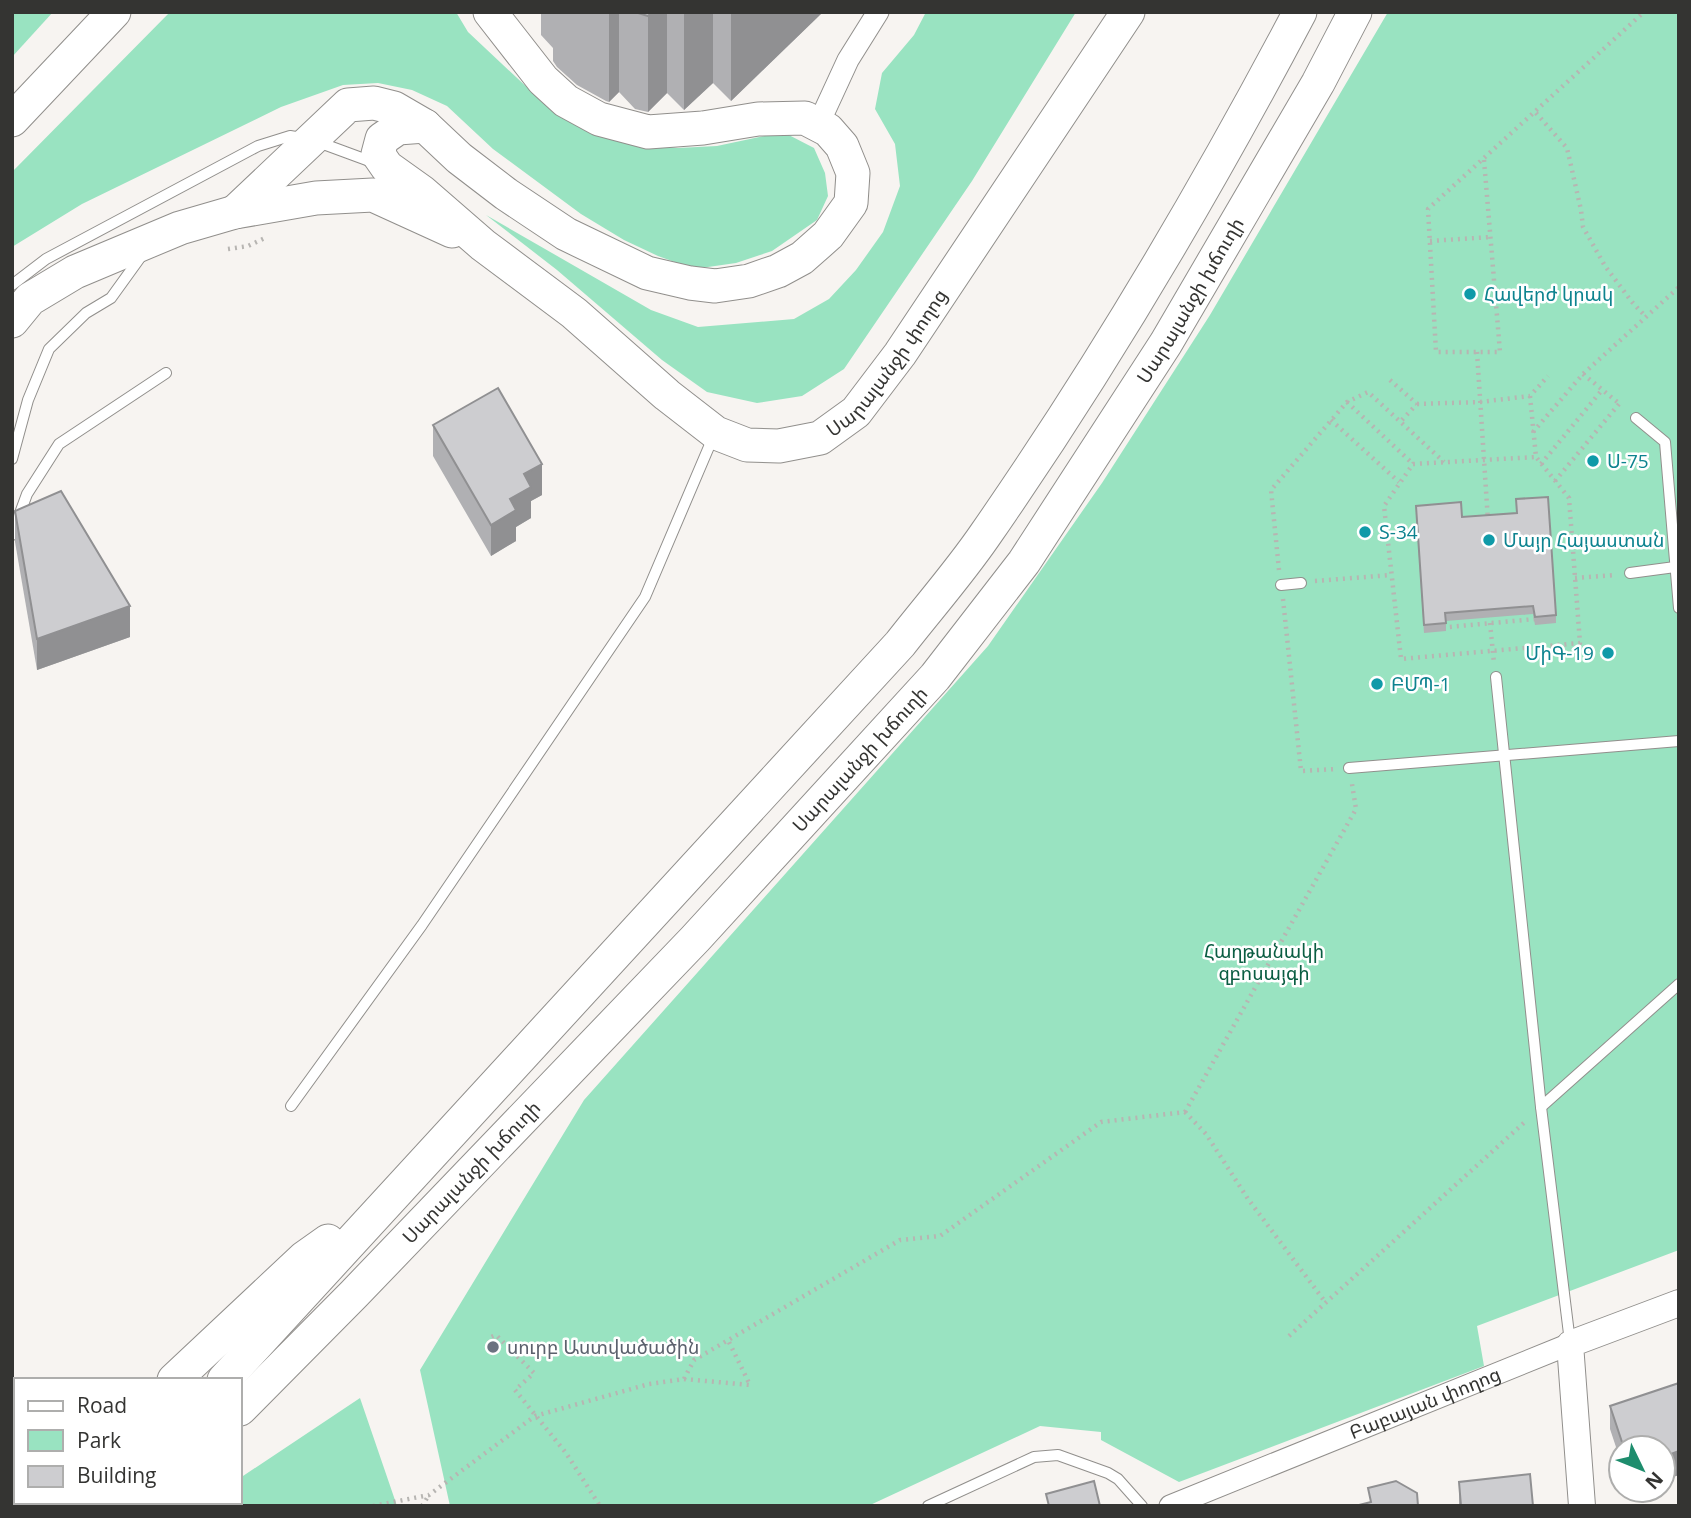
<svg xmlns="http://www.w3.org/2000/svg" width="1691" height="1518" font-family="'Open Sans','Noto Sans Armenian',sans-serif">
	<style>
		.green { fill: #99e3c1 }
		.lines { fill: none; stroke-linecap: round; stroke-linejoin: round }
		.service-casing { stroke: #918f8c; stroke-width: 12 }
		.minor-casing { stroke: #918f8c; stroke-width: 23 }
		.tertiary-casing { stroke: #918f8c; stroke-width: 28 }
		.primary-casing { stroke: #918f8c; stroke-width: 35 }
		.path { stroke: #b7b5b2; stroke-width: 4.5; stroke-dasharray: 2 5; stroke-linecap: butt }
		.service { stroke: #fff; stroke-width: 10 }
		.minor { stroke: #fff; stroke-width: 21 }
		.tertiary { stroke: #fff; stroke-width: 26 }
		.primary { stroke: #fff; stroke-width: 33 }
		.wall { fill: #b0b0b3 }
		.shaded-wall { fill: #909092 }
		.building { fill: #cdcdd0; stroke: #909092; stroke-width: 2 }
		.culture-dot { fill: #0f9aa8; stroke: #fff; stroke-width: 2.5 }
		.worship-dot { fill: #6b7280; stroke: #fff; stroke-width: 2.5 }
		.labels { text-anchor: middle; stroke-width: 5; stroke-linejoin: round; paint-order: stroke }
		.culture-label { font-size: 19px; fill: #0d838f; stroke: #fff; text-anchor: start }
		.street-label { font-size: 19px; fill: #343432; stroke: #fff }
		.park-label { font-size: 19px; fill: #0a5d42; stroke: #fff }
		.worship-label { font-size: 19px; fill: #5b616d; stroke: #fff; text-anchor: start }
	</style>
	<rect width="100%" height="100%" fill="#f7f4f1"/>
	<!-- green -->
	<g class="green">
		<polygon points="12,12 53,12 12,57"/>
		<polygon points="170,12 456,12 468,32 548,107 631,143 678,148 717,146 783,132 814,148 825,173 828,196 817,220 772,251 736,263 694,269 658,256 624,240 581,214 493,149 447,106 412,90 378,83 343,85 281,107 82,204 12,247 12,172"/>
		<polygon points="926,12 1076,12 972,181 844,369 802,396 757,403 707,392 662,360 557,270 486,215 651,310 698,327 794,319 829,299 856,270 883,232 900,186 895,144 875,109 882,73 914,35"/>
		<polygon points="1388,12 1679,12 1679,1250 1477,1326 1484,1366 1179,1482 1101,1440 1101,1432 1040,1426 868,1506 450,1506 420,1370 584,1100 988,646 1102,483 1210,315"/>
		<polygon points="360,1398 397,1506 198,1506 203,1502 240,1502 240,1478"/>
	</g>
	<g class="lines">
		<!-- service casing -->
		<g class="service-casing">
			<g id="service">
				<polyline points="318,142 375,163"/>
				<polyline points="12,285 46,259 258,146 290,136 302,138"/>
				<polyline points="1636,418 1665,442 1679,608"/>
				<polyline points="12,459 28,400 49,349 86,313 111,298 142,255"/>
				<polyline points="12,535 27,494 59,444 166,373"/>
				<polyline points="1630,573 1675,567"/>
				<polyline points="1281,585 1301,583"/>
				<polyline points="1496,677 1541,1107 1570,1342"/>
				<polyline points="1349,768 1679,741"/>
				<polyline points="291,1106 422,925 645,597 714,435"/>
				<polyline points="1541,1107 1679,984"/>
				<polyline points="928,1506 1034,1457 1058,1455 1108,1473 1118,1479 1142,1506"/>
			</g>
		</g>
		<!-- minor casing -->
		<g class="minor-casing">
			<g id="minor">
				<polyline points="818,125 848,60 878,12"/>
				<path id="s1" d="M 1170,1506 L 1570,1344"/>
			</g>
		</g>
		<!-- tertiary casing -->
		<g class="tertiary-casing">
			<polyline id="tertiary" points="1582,1506 1570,1344 1679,1303"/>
		</g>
		<!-- primary casing -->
		<g class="primary-casing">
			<g id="primary">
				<polyline points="12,120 114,12"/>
				<path id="s2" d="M 425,126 L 398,128 L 382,139 L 378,154 L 387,167 L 422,192 L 483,245 L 574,313 L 667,395 L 716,433 L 747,445 L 779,446 L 820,438 L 856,412 L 900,354 L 1128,12"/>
				<polyline points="235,212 348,105 374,103 394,108 425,126 459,158 506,194 566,234 647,273 690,283 715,286 749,281 778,271 802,258 828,235 851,203 853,173 842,146 828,130 805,118 758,119 703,128 648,132 599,119 566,101 543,80 490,12"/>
				<polyline points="12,321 30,299 75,272 180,228 235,212 316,198 373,195 452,231"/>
				<polyline points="174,1380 304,1258 328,1241"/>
				<path d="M 224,1380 L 900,644 C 928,608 959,573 985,535 C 1101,368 1205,192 1300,12"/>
				<path id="s3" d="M 240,1409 L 354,1294 L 695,939 L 935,677 L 1024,562 L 1166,343 L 1318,83 L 1355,12"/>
				<polyline points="12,1497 16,1495"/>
				<polyline points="84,1506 89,1502"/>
				<polyline points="133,1506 138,1502"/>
			</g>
		</g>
		<!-- path -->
		<g class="path">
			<polyline points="1536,113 1567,148 1581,210 1583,227 1605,266 1632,302 1646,317"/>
			<polyline points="1484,160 1500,352 1436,352 1428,209 1644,12"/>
			<polyline points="1430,241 1491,237"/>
			<polyline points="228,249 248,246 267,237"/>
			<polyline points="1477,352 1488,521"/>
			<polyline points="1583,374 1621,405"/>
			<polyline points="1390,380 1417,404 1400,422"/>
			<polyline points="1530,396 1536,457 1569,498 1580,643 1401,659 1384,506 1413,464 1536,457"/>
			<polyline points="1347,402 1413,464"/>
			<polyline points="1417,404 1480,402 1530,396 1548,376"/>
			<polyline points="1331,420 1399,482"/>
			<polyline points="1533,432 1583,374 1679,287"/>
			<polyline points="1541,464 1602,390"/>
			<polyline points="1555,481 1619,404"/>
			<polygon points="1537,524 1546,618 1438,628 1427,535"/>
			<polyline points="1279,570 1271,490 1347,402 1368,392 1444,462"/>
			<polyline points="1575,578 1616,575"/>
			<polyline points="1315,581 1391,575"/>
			<polyline points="1283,599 1301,771 1336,769"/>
			<polyline points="1490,623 1494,663"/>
			<polyline points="1185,1112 1356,809 1352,784"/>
			<polyline points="1185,1112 1206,1134 1248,1199 1326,1303"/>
			<polyline points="1289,1336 1527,1120"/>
			<polyline points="490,1342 489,1338 496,1335 534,1373 515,1390 566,1453 600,1506"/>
			<polyline points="684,1379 694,1360 900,1240 940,1236 1101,1122 1185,1112"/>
			<polyline points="373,1506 429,1495 535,1416 649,1384 684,1379 750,1385 728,1340"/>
			<polyline points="422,1506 429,1495"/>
		</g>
		<!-- service -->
		<use href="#service" class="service"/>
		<!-- minor -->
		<use href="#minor" class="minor"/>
		<!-- tertiary -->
		<use href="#tertiary" class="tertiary"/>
		<!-- primary -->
		<use href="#primary" class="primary"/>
	</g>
	<!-- wall -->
	<g class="wall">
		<polygon points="541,12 823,12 731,101 713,83 684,110 667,93 648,112 635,109 619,92 609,102 606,101 577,85 557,67 553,61 553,48 541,35"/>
		<polygon points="433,425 542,495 531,501 531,518 516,527 516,541 491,556 433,456"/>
		<polygon points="15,511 130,637 37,670 15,542"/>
		<polygon points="1416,514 1556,615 1556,623 1535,625 1533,614 1446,621 1446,631 1424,633"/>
		<polygon points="1679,1383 1679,1475 1663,1480 1663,1448 1621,1448 1621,1462 1610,1429 1610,1406"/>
		<polygon points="1459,1482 1533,1506 1459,1506"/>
	</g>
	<!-- shaded-wall -->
	<g class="shaded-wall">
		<polygon points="609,12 619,12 619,92 609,102"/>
		<polygon points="652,12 667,12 667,93 648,112 648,16"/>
		<polygon points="686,12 713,12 713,83 684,110 684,14"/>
		<polygon points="731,12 823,12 731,101"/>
		<polygon points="542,464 542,495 531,501 531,518 516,527 516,541 491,556 491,525 510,499 524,474"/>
		<polygon points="130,606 130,637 37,670 37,639"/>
		<polygon points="1679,1451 1679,1475 1663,1480 1663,1457"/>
	</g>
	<!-- building -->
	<g class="building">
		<polygon points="635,12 652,12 648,16"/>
		<polygon points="498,388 542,464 524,474 531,487 510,499 516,510 491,525 433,425"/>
		<polygon points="61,491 130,606 37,639 15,511"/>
		<polygon points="1548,497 1556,615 1535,617 1533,606 1445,613 1446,623 1424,625 1416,506 1461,502 1462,517 1517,513 1516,499"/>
		<polygon points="1679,1383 1679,1451 1663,1457 1663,1448 1624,1448 1610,1406"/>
		<polygon points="1530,1474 1533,1506 1461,1506 1459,1482"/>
		<polygon points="1094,1481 1100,1506 1049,1506 1046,1494"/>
		<polygon points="1396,1481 1417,1493 1418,1506 1355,1506 1371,1502 1368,1488"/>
	</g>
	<!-- markers -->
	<g class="culture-dot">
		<circle cx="1470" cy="294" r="7"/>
		<circle cx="1593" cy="461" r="7"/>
		<circle cx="1365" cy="532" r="7"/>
		<circle cx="1489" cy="540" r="7"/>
		<circle cx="1608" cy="653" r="7"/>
		<circle cx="1377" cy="684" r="7"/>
	</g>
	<circle class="worship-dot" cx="493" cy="1347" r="7"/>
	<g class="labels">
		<!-- culture labels -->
		<g class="culture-label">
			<text x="1484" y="301">Հավերժ կրակ</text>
			<text x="1607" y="468">Ս-75</text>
			<text x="1379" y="539">Տ-34</text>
			<text x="1503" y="547">Մայր Հայաստան</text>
			<text x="1594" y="660" text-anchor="end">ՄիԳ-19</text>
			<text x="1391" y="691">ԲՄՊ-1</text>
		</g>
		<!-- street labels -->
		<g class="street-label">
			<text dy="7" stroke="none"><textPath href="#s3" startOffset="1465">Սարալանջի խճուղի</textPath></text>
			<text dy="7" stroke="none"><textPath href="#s2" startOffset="710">Սարալանջի փողոց</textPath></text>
			<text dy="7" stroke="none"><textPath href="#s3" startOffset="898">Սարալանջի խճուղի</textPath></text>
			<text dy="7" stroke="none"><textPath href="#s3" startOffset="331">Սարալանջի խճուղի</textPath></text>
			<text dy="7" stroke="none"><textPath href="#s1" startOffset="275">Բաբայան փողոց</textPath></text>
		</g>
		<!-- park labels -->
		<g class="park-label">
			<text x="1264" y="958">Հաղթանակի<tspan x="1264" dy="22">զբոսայգի</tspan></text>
		</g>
		<!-- worship labels -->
		<g class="worship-label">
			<text x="507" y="1354">սուրբ Աստվածածին</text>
		</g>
	</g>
	<!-- border -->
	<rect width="1691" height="1518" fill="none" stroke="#343432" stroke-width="28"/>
	<!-- legend -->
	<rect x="14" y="1378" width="228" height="126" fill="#ffffff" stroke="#aeaead" stroke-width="2"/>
	<rect x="28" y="1401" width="35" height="10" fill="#ffffff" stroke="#aeaead" stroke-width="2"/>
	<text x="77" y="1413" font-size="21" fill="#343432">Road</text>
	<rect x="28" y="1430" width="35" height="21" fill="#99e3c1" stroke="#aeaead" stroke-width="2"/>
	<text x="77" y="1448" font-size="21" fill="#343432">Park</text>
	<rect x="28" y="1466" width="35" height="21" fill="#cdcdd0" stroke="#aeaead" stroke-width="2"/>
	<text x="77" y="1483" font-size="21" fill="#343432">Building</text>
	<!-- north arrow -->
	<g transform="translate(1642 1469) rotate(133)"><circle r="33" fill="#ffffff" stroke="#aeaead" stroke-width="2"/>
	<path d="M0-5L12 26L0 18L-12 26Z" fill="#1e8d6d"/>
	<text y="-10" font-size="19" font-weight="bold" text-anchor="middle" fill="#343432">N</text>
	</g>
</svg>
